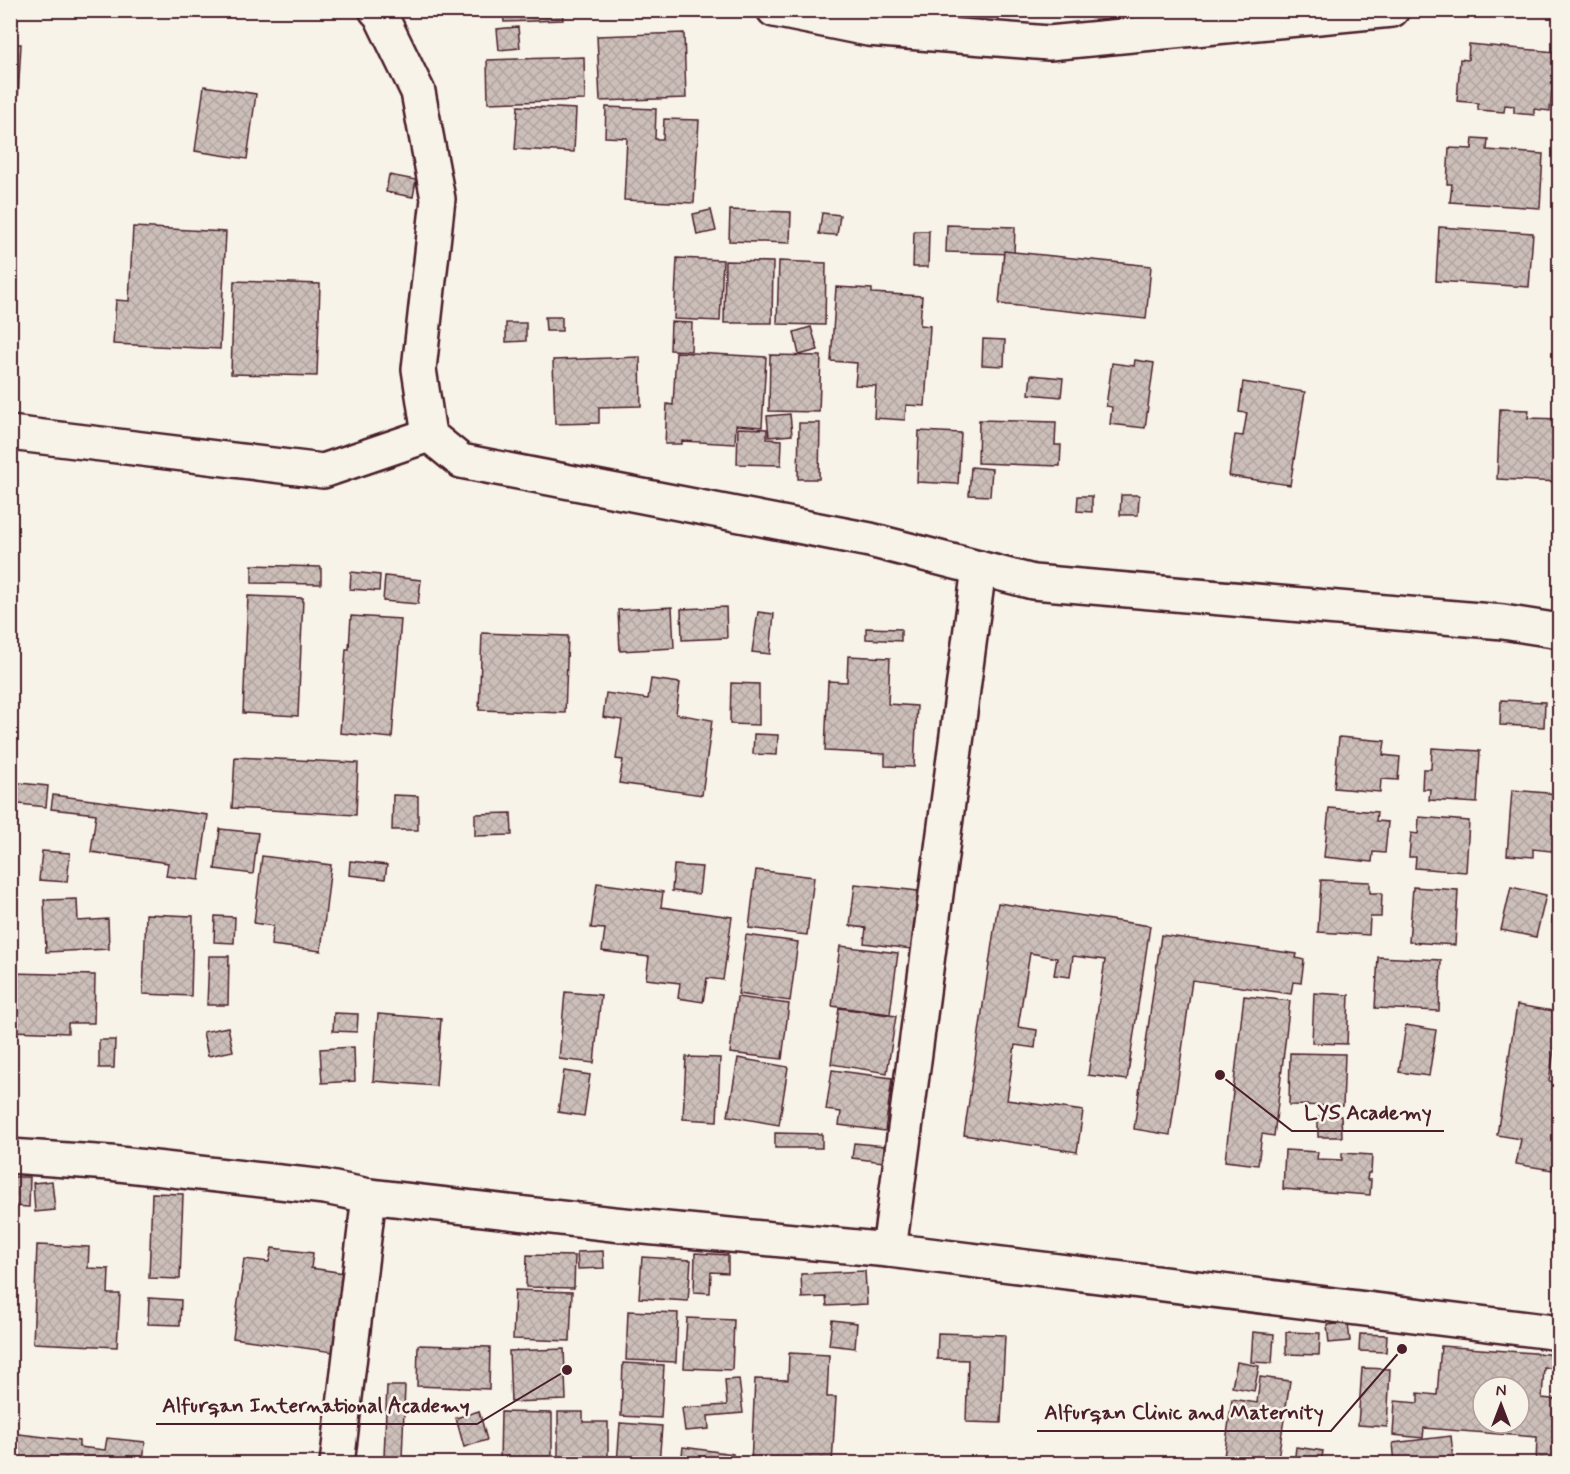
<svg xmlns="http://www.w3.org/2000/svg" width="1570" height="1474" font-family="Mynerve,sans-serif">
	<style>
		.building { fill: url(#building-cross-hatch); stroke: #4a1f2b; stroke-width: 1.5; fill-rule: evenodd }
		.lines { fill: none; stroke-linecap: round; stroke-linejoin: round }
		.minor-casing { stroke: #4a1f2b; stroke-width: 38 }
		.minor { stroke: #f7f3e8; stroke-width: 33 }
		.leader { fill: none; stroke: #4a1f2b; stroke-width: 2 }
		.callout-dot { fill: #4a1f2b; stroke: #f7f3e8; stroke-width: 2 }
		.callout-label { font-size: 21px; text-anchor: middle; font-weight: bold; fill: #4a1f2b; stroke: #f7f3e8; stroke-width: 5; stroke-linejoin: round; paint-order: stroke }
	</style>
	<defs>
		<pattern id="building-cross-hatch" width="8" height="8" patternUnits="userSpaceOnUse" patternTransform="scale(1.5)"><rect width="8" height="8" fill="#ccbfb9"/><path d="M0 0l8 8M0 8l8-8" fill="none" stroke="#b1a49f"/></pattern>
	</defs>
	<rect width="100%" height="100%" fill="#f7f3e8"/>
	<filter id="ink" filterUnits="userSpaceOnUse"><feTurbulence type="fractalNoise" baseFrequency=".0167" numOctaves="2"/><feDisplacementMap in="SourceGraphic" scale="12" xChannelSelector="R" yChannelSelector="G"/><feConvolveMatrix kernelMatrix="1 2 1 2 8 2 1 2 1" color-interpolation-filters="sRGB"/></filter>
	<g filter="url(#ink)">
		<!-- building -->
		<g class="building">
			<polygon points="503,10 562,10 563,20 504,22"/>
			<polygon points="518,27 520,48 499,50 497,29"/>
			<polygon points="684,33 686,98 600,101 597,36"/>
			<polygon points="10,44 21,44 17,117 10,117"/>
			<polygon points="1469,44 1555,52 1550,111 1534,109 1534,115 1514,113 1514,106 1505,105 1504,112 1478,110 1478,103 1457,101 1460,59 1468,60"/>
			<polygon points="584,57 585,100 488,103 487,60"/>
			<polygon points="204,86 256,94 247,159 195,151"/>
			<polygon points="518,106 576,109 574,152 515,149"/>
			<polygon points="606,107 656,109 655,139 663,139 664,119 699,120 694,203 624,200 627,138 605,137"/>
			<polygon points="1473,138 1488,139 1487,150 1543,154 1540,208 1450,202 1452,184 1447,184 1449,148 1472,149"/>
			<polygon points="389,175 416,180 413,197 386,192"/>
			<polygon points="711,210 716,231 697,235 693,214"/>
			<polygon points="730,210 791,212 790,243 729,241"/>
			<polygon points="822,213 840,215 837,235 819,234"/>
			<polygon points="947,225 1015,227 1014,254 946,252"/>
			<polygon points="133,227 226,232 220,349 113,344 116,300 129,301"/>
			<polygon points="1439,227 1533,233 1529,287 1436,281"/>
			<polygon points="914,231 929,231 928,267 913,267"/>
			<polygon points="1004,251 1151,266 1146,319 999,304"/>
			<polygon points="677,258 723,260 720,321 674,319"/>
			<polygon points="725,261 773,262 772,323 724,323"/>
			<polygon points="779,261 826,263 825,325 777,324"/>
			<polygon points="234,281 320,284 317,376 231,374"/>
			<polygon points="836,287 872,289 872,293 922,296 920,325 930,326 925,406 906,405 905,420 874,418 876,386 855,385 857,363 831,361"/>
			<polygon points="545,317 562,317 562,331 546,331"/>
			<polygon points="671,322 692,323 691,351 670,350"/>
			<polygon points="506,323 526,323 526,341 506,342"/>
			<polygon points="811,327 818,350 799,355 794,332"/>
			<polygon points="983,339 1005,340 1004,366 982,365"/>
			<polygon points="676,352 766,357 762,427 736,425 735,444 682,441 682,444 665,444 667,404 673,405"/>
			<polygon points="770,355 821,356 819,412 769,411"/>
			<polygon points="640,357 641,406 599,407 599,423 555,424 553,360"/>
			<polygon points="1135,360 1154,363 1145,428 1110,424 1112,407 1106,406 1112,363 1134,366"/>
			<polygon points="1031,375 1063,378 1061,397 1029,394"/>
			<polygon points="1243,382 1305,392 1290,485 1229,476 1235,435 1243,436 1247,413 1239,412"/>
			<polygon points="1500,409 1529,410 1528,418 1560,419 1560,482 1497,479"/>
			<polygon points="790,414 792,435 769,437 767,416"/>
			<polygon points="979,420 1056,422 1055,445 1061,445 1060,466 978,463"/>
			<polygon points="799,423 820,423 819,479 798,479"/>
			<polygon points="738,428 767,429 767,439 782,440 781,465 737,464"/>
			<polygon points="919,431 961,433 958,484 917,482"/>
			<polygon points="971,467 992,469 990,496 969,495"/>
			<polygon points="1121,495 1139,495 1138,515 1120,515"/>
			<polygon points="1078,496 1092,496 1092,512 1077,511"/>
			<polygon points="252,565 321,567 321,584 252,583"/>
			<polygon points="351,572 380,575 379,591 350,589"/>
			<polygon points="385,576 421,580 418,604 383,601"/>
			<polygon points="248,596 303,598 298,716 243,713"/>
			<polygon points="672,607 674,648 620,651 618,610"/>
			<polygon points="726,607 727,638 682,640 681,609"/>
			<polygon points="758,612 774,614 770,654 752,652"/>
			<polygon points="351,616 401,619 392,738 340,733 346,649 349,649"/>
			<polygon points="866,628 901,629 901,641 866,639"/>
			<polygon points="482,633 568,636 565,713 479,710"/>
			<polygon points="848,656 890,658 888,704 917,706 914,767 885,766 885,754 825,751 828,681 847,682"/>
			<polygon points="651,679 680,683 676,714 712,720 702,795 619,783 623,760 616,759 622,720 603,717 606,693 648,699"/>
			<polygon points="731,683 759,684 759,725 730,724"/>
			<polygon points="1501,700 1545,702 1544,727 1500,725"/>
			<polygon points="754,734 778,735 777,755 753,754"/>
			<polygon points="1339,737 1385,741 1383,755 1400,757 1398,780 1381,779 1380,792 1334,788"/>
			<polygon points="1432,748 1480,751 1477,803 1429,800 1430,789 1422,789 1423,769 1431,769"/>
			<polygon points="235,757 358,763 356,815 232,808"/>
			<polygon points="10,782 48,786 46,807 10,803"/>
			<polygon points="1512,790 1560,794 1560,852 1533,849 1533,857 1507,855"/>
			<polygon points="53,795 208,815 199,880 166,876 168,863 91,852 96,814 51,809"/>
			<polygon points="393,795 418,796 418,830 392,830"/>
			<polygon points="1329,808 1377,812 1376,821 1388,822 1385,853 1373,852 1372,862 1324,857"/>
			<polygon points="511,813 512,835 475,836 475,814"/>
			<polygon points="1419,817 1469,821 1466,872 1415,868 1416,857 1409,857 1411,833 1418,834"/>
			<polygon points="220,829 258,833 253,874 215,869"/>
			<polygon points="42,851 70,853 67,882 39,880"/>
			<polygon points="262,856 331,865 321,951 271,945 273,926 254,923"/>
			<polygon points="350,861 387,865 385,879 349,875"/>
			<polygon points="674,865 702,867 699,894 672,891"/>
			<polygon points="756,870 814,877 807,935 749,928"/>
			<polygon points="1321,880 1370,882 1370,893 1382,893 1381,917 1370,917 1369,935 1318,932"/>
			<polygon points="597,883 663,892 661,907 732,917 723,980 707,978 703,1002 678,998 680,983 646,979 649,957 602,951 605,929 591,928"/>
			<polygon points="855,884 918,891 911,949 864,943 866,928 850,926"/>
			<polygon points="1413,887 1458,890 1455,945 1409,942"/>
			<polygon points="1511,887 1546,895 1536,937 1501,930"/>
			<polygon points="1555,896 1560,896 1560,924 1552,923"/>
			<polygon points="77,899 78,921 108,919 109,949 46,952 44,900"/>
			<polygon points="998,903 1150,926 1127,1080 1088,1075 1105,960 1073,956 1070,977 1054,975 1057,958 1030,953 1018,1027 1037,1030 1035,1048 1015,1045 1007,1100 1083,1111 1077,1152 964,1135"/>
			<polygon points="146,914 193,916 191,996 143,994"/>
			<polygon points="215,916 235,917 234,943 214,942"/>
			<polygon points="746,935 798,942 790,1001 738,994"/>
			<polygon points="1161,935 1297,954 1296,958 1304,960 1301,983 1293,982 1291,994 1192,980 1170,1135 1134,1129"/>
			<polygon points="840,946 898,953 890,1014 832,1006"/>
			<polygon points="209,956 229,956 228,1005 207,1005"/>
			<polygon points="1378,957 1441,960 1439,1011 1375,1008"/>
			<polygon points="10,973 95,975 94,1023 68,1023 68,1033 10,1031"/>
			<polygon points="565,992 601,995 594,1063 559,1059"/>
			<polygon points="1314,993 1349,995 1347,1044 1312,1043"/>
			<polygon points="1244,996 1290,1001 1274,1136 1262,1134 1258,1165 1225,1161"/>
			<polygon points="737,997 789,1004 782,1059 730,1053"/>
			<polygon points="1517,1005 1560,1012 1549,1081 1560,1083 1560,1149 1555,1148 1552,1170 1516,1164 1521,1139 1497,1135"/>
			<polygon points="839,1008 896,1016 887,1073 831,1064"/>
			<polygon points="334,1013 358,1014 357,1032 333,1031"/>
			<polygon points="378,1014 441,1019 436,1086 373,1081"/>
			<polygon points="1406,1025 1436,1030 1429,1076 1399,1072"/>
			<polygon points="228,1027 233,1051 208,1056 203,1032"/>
			<polygon points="99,1040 115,1040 114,1068 99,1068"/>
			<polygon points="354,1047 355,1081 322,1083 320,1049"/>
			<polygon points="1290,1053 1345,1054 1343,1106 1289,1105"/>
			<polygon points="686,1057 720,1058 717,1121 683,1119"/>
			<polygon points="738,1058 788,1067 779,1125 728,1116"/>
			<polygon points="832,1070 892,1078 885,1131 839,1125 841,1112 826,1110"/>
			<polygon points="564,1071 590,1075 584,1116 558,1112"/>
			<polygon points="1341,1116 1342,1137 1318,1137 1318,1117"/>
			<polygon points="775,1133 822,1134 822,1148 775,1148"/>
			<polygon points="854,1143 885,1146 883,1162 852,1158"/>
			<polygon points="1285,1150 1318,1152 1317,1159 1342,1160 1342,1153 1372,1155 1371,1173 1368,1173 1367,1180 1371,1180 1370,1195 1283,1189"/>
			<polygon points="10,1177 30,1177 29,1207 10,1206"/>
			<polygon points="52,1181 55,1210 35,1212 33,1183"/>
			<polygon points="152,1193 183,1194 180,1279 149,1278"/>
			<polygon points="37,1245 89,1247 88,1268 109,1269 108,1294 120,1294 117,1347 33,1343"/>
			<polygon points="272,1248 313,1253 311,1268 344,1273 333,1352 233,1338 244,1259 269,1262"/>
			<polygon points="603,1251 604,1268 578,1269 577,1252"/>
			<polygon points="695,1253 728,1255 728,1273 711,1272 710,1293 694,1292"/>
			<polygon points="527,1255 575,1256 574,1288 526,1287"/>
			<polygon points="642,1257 691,1260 688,1301 639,1298"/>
			<polygon points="865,1271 867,1304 827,1306 826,1297 802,1298 801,1274"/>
			<polygon points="515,1290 572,1292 570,1341 513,1339"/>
			<polygon points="149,1298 181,1300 180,1325 148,1324"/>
			<polygon points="628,1311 678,1313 676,1362 626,1360"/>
			<polygon points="687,1318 734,1320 732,1370 684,1368"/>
			<polygon points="832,1320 857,1323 855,1348 829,1345"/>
			<polygon points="1348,1323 1350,1341 1329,1343 1327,1325"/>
			<polygon points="1253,1332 1274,1334 1272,1363 1251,1362"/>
			<polygon points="1286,1332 1320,1333 1319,1355 1286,1354"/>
			<polygon points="938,1333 1005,1335 1001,1423 966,1422 968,1360 937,1359"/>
			<polygon points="1360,1334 1387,1335 1386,1352 1359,1351"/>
			<polygon points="418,1345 490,1347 489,1389 417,1386"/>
			<path d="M 1441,1346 L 1560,1355 L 1560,1369 L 1544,1368 L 1542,1398 L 1560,1400 L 1560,1464 L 1536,1464 L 1537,1437 L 1424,1428 L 1423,1438 L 1393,1435 L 1395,1401 L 1418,1403 L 1418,1393 L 1437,1395 ZM 1483,1387 L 1519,1387 L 1519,1423 L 1483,1423 Z"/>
			<polygon points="564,1349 566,1400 511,1402 509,1351"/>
			<polygon points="789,1353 829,1355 827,1397 836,1397 832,1464 751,1464 755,1379 788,1380"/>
			<polygon points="1237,1362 1259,1366 1254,1391 1232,1387"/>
			<polygon points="623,1363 664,1365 661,1418 621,1416"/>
			<polygon points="1362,1368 1390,1369 1387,1427 1358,1425"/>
			<polygon points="1260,1377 1290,1381 1277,1464 1223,1464 1232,1399 1257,1403"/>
			<polygon points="739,1379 743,1413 708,1416 709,1429 685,1431 682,1408 727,1405 725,1380"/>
			<polygon points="387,1386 405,1386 402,1458 384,1457"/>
			<polygon points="479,1411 487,1440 464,1447 456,1418"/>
			<polygon points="501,1412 552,1413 552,1463 500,1462"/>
			<polygon points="558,1412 583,1412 583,1422 608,1422 608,1464 558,1464"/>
			<polygon points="620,1423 662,1426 659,1464 617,1464"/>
			<polygon points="10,1433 79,1441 79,1447 105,1450 107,1438 145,1442 143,1464 10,1464"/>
			<polygon points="1451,1436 1454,1464 1395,1464 1393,1443"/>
			<polygon points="683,1447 733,1454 731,1464 681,1464"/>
			<polygon points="1296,1447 1323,1451 1321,1464 1294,1464"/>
		</g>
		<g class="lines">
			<!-- minor casing -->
			<g class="minor-casing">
				<g id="minor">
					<polyline points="376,10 380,14 418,92 438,199 419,369 429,435 461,461 870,540 1033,582 1503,622 1560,631"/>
					<polyline points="774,10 868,29 1049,43 1392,10"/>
					<polyline points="10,433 323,471 429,435"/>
					<polyline points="10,1156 110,1163 325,1187 369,1196 613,1224 889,1250 1560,1333"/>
					<polyline points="889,1250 979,568"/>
					<polyline points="337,1464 369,1196"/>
				</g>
			</g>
			<!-- minor -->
			<use href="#minor" class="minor"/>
		</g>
	</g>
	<!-- callouts -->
	<path class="leader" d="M1220 1075L1292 1131H1444M567 1370L477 1424H156M1402 1349L1331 1431H1037"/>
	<g class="callout-dot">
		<circle cx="1220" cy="1075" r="6"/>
		<circle cx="567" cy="1370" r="6"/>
		<circle cx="1402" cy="1349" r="6"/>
	</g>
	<g class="callout-label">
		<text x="1368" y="1119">LYS Academy</text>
		<text x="316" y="1412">Alfurqan International Academy</text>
		<text x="1184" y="1419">Alfurqan Clinic and Maternity</text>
	</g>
	<!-- margin -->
	<rect width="1570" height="1474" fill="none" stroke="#f7f3e8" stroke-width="36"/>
	<rect x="18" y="18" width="1534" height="1438" fill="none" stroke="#4a1f2b" stroke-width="2" filter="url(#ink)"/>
	<!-- north arrow -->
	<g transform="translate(1501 1405)"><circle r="28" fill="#f7f3e8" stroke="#b29e9c" stroke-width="1.5"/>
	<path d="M0-4.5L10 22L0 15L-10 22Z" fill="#4a1f2b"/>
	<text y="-9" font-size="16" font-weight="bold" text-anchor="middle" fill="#4a1f2b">N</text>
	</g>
</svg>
